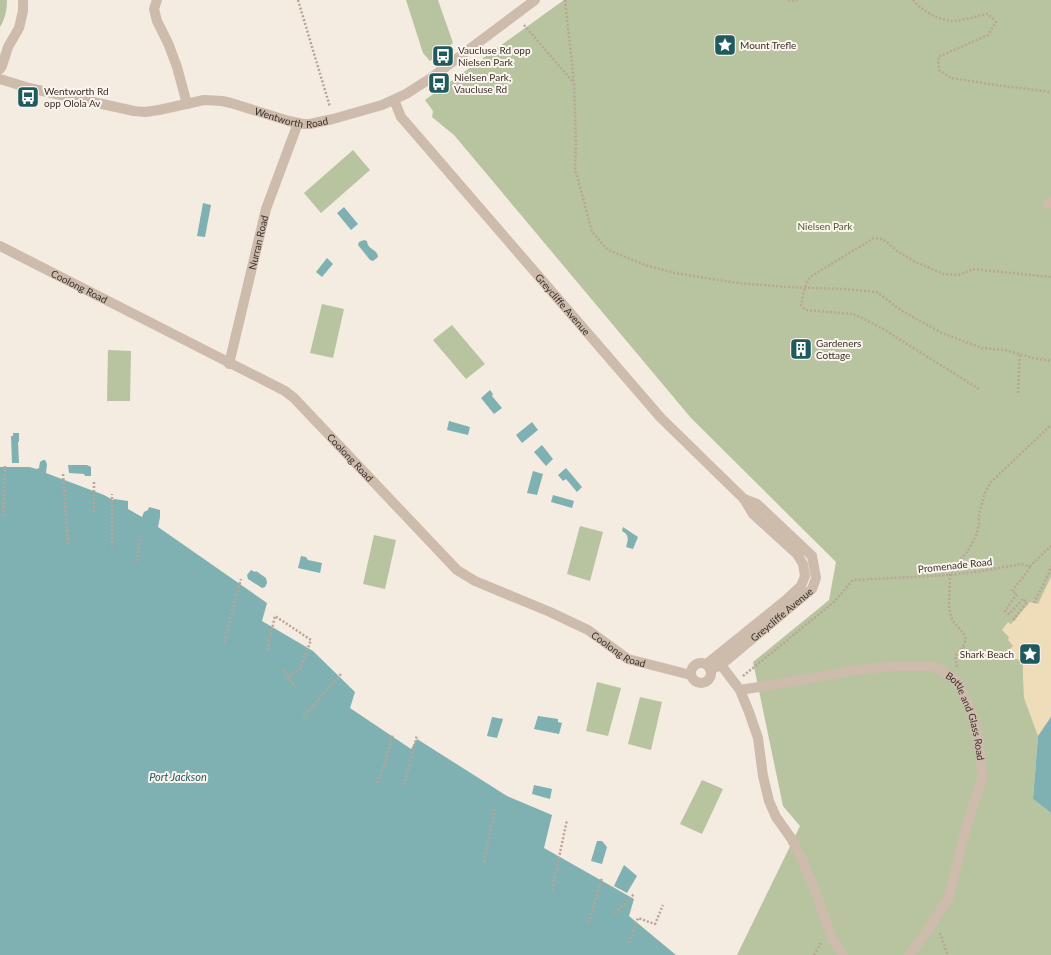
<svg xmlns="http://www.w3.org/2000/svg" width="1051" height="955" font-family="Lato,sans-serif">
	<style>
		.green { fill: #b8c4a0 }
		.sand { fill: #efdcb8 }
		.water { fill: #7fb0b2 }
		.lines { fill: none; stroke-linecap: round; stroke-linejoin: round }
		.path { stroke: #b9a596; stroke-width: 2.5; stroke-dasharray: 2 2; stroke-linecap: butt }
		.minor { stroke: #cdbbac; stroke-width: 10 }
		.labels { text-anchor: middle; stroke-width: 4; stroke-linejoin: round; paint-order: stroke }
		.poi-label { font-size: 10px; fill: #3b302b; stroke: #fbf5ee; text-anchor: start }
		.street-label { font-size: 10px; fill: #3b302b; stroke: #fbf5ee }
		.park-label { font-size: 10px; fill: #4a5a2e; stroke: #fbf5ee }
		.water-label { font-size: 11px; font-style: italic; fill: #1f5a5e; stroke: #fbf5ee }
	</style>
	<rect width="100%" height="100%" fill="#f4ebe1"/>
	<!-- green -->
	<g class="green">
		<path d="M 0,0 L 7,0 C 7,10 5,19 0,27 Z"/>
		<polygon points="406,0 438,0 453,43 430,61 423,53"/>
		<polygon points="564,0 1051,0 1051,717 1038,736 1033,799 1051,813 1051,955 737,955 800,826 783,806 753,662 829,600 836,562 691,418 454,135 432,117 433,111 425,100"/>
		<polygon points="353,150 370,170 321,213 304,193"/>
		<polygon points="322,304 344,309 333,358 310,353"/>
		<polygon points="452,325 485,364 466,379 433,340"/>
		<polygon points="108,350 131,351 130,401 107,401"/>
		<polygon points="580,526 603,532 590,581 567,574"/>
		<polygon points="374,535 396,540 385,589 363,584"/>
		<polygon points="597,682 621,688 608,736 586,731"/>
		<polygon points="640,697 662,702 651,750 628,744"/>
		<polygon points="702,780 723,789 702,834 680,824"/>
	</g>
	<!-- sand -->
	<polygon class="sand" points="1051,577 1051,717 1038,736 1024,698 1023,678 1023,661 1010,657 1008,651 1013,646 1008,640 1009,637 1002,630 1008,622 1011,624 1030,602 1038,604"/>
	<!-- water -->
	<g class="water">
		<polygon points="203,203 211,205 205,237 197,236"/>
		<polygon points="344,207 358,224 351,230 337,213"/>
		<path d="M 364,240 L 367,241 C 368,251 377,248 378,257 L 373,261 L 370,260 L 358,245 L 359,242 Z"/>
		<polygon points="327,258 333,264 322,277 316,272"/>
		<polygon points="490,390 493,394 492,396 502,408 494,414 481,398"/>
		<polygon points="449,421 470,427 468,435 447,430"/>
		<polygon points="532,422 538,430 522,443 516,435"/>
		<polygon points="13,433 19,433 19,442 18,442 19,463 12,463 11,436 13,436"/>
		<polygon points="542,445 553,459 546,466 534,452"/>
		<polygon points="43,460 45,460 47,464 46,473 104,495 113,500 114,499 128,501 128,509 142,517 144,512 148,510 149,507 160,510 160,517 158,527 267,603 262,621 313,651 355,692 350,708 411,749 417,739 507,796 552,815 544,848 634,899 629,916 676,955 0,955 0,467 29,467 37,469 39,468 40,462"/>
		<polygon points="68,465 87,465 91,467 91,476 85,476 84,474 69,473"/>
		<polygon points="566,468 582,487 577,492 566,479 563,481 558,475"/>
		<polygon points="533,471 543,474 537,495 527,493"/>
		<polygon points="553,495 574,501 572,508 551,502"/>
		<path d="M 623,527 L 638,537 L 633,549 L 626,547 C 628,541 630,535 622,531 Z"/>
		<polygon points="301,556 306,557 308,560 322,563 320,573 298,568"/>
		<polygon points="251,570 255,572 256,571 266,578 267,583 265,587 262,588 248,579 247,575"/>
		<polygon points="538,716 558,719 558,722 562,723 559,734 534,729"/>
		<polygon points="492,717 503,719 497,738 487,736"/>
		<polygon points="1051,717 1051,813 1033,799 1038,736"/>
		<polygon points="534,785 552,789 550,799 532,794"/>
		<polygon points="597,841 602,841 607,847 602,864 591,861"/>
		<polygon points="624,865 637,876 627,893 614,886"/>
	</g>
	<g class="lines">
		<!-- path -->
		<g class="path">
			<polyline points="298,0 330,107"/>
			<polyline points="565,0 574,82 576,143 575,168 592,232 608,250 648,266 675,273 737,283 787,287 844,289 877,292 902,311 942,333 982,348 1005,350 1033,358 1051,361"/>
			<polyline points="788,0 790,1 798,0"/>
			<path d="M 913,0 C 922,11 937,19 951,21 C 958,22 980,15 988,14 L 996,22 L 988,35 L 938,57 L 939,70 L 951,78 L 1003,86 L 1051,92"/>
			<polyline points="524,25 573,82"/>
			<polyline points="979,389 883,329 860,317 853,314 805,310 801,305 805,287 810,277 874,238 882,239 888,243 897,251 915,262 944,274 959,275 973,269 1051,277"/>
			<polyline points="1018,393 1020,354"/>
			<polyline points="63,474 68,544"/>
			<polyline points="94,482 94,513"/>
			<polyline points="3,516 5,465"/>
			<polyline points="112,547 112,494"/>
			<polyline points="137,561 140,538"/>
			<polyline points="1034,603 1049,573 1051,566"/>
			<polyline points="1015,620 1014,619 1027,602 1023,599 1009,614 1005,611 1017,594 1012,591 1027,572 1030,566"/>
			<polyline points="224,642 241,579"/>
			<polyline points="963,647 973,655"/>
			<polyline points="267,650 275,616 311,640 300,669 288,677"/>
			<polyline points="957,667 955,656 963,647 966,639 964,634 952,620 949,608 950,575 957,563 967,552 976,536 979,525 979,514 985,493 990,483 1051,425"/>
			<polyline points="283,670 295,687"/>
			<polyline points="743,676 834,602 853,580 950,575 982,571 1021,564 1030,566 1051,546"/>
			<polyline points="303,718 341,674"/>
			<polyline points="377,783 384,767 393,734"/>
			<polyline points="404,785 417,735"/>
			<polyline points="484,862 495,809"/>
			<polyline points="552,890 567,820"/>
			<polyline points="615,913 634,894"/>
			<polyline points="589,923 602,878"/>
			<polyline points="940,933 947,953 946,955"/>
			<polyline points="629,943 638,918 655,924 663,905"/>
			<polyline points="814,955 822,941"/>
		</g>
		<!-- minor -->
		<g class="minor">
			<polyline points="157,0 154,9 157,21 168,43 177,67 187,104"/>
			<polyline points="0,69 2,66 8,47 19,28 23,11 23,0"/>
			<path id="s1" d="M 0,79 L 29,88 L 134,111 L 145,112 L 159,110 L 204,100 L 222,101 L 231,103 L 289,121 L 303,124 L 310,124 L 333,119 L 382,105 L 406,94 L 431,78 L 535,0"/>
			<path id="s2" d="M 394,100 L 401,117 L 408,125 L 661,418 L 744,499 L 753,514 L 797,554 L 803,564 L 805,576 L 801,586 L 786,600 L 708,663 L 707,665"/>
			<polyline points="1047,204 1051,201"/>
			<path id="s3" d="M 0,246 L 285,391 L 294,398 L 457,570 L 475,581 L 550,612 L 588,630 L 628,659 L 691,675"/>
			<path id="s4" d="M 229,364 L 266,209 L 298,123"/>
			<circle cx="701" cy="673" r="10"/>
			<polyline points="721,665 740,690 749,712 758,738 763,776 769,801 776,817 791,838 801,857 815,890 833,940 843,955"/>
			<path id="s5" d="M 710,670 L 721,665 L 812,589 L 816,578 L 812,556 L 793,538 L 757,504 L 744,499"/>
			<path id="s6" d="M 740,690 L 795,681 L 850,671 L 892,666 L 934,666 L 953,678 L 959,684 L 972,714 L 978,737 L 981,759 L 982,778 L 966,828 L 948,899 L 925,934 L 909,955"/>
		</g>
	</g>
	<!-- icons -->
	<defs>
		<g id="sight-square" transform="scale(1.15)"><rect x="-9" y="-9" width="18" height="18" rx="4" fill="#1f5a5e" stroke="#fbf5ee"/><path d="M0-6L1.8-2.2L6-1.7L2.9 1.2L3.7 5.4L0 3.3L-3.7 5.4L-2.9 1.2L-6-1.7L-1.8-2.2Z" fill="#fff"/></g>
		<g id="bus-square" transform="scale(1.15)"><rect x="-9" y="-9" width="18" height="18" rx="4" fill="#1f5a5e" stroke="#fbf5ee"/><path d="M-5-6H5V4H4V6H2V4H-2V6H-4V4H-5ZM-3.5-4V0h7V-4ZM-3.5 1.2v1.5H-2V1.2ZM2 1.2v1.5H3.5V1.2Z" fill="#fff"/></g>
		<g id="building-square" transform="scale(1.15)"><rect x="-9" y="-9" width="18" height="18" rx="4" fill="#1f5a5e" stroke="#fbf5ee"/><path d="M-4-6H4V6H1V3H-1V6H-4ZM-2.5-4.3h1.7v1.8h-1.7ZM.8-4.3h1.7v1.8H.8ZM-2.5-1h1.7V.8h-1.7ZM.8-1h1.7V.8H.8Z" fill="#fff"/></g>
	</defs>
	<g fill-rule="evenodd">
		<use href="#sight-square" x="725" y="45"/>
		<use href="#bus-square" x="443" y="56"/>
		<use href="#bus-square" x="439" y="83"/>
		<use href="#bus-square" x="28" y="97"/>
		<use href="#building-square" x="801" y="349"/>
		<use href="#sight-square" x="1030" y="654"/>
	</g>
	<g class="labels">
		<!-- poi labels -->
		<g class="poi-label">
			<text x="740" y="49">Mount Trefle</text>
			<text x="458" y="54">Vaucluse Rd opp<tspan x="458" dy="12">Nielsen Park</tspan></text>
			<text x="454" y="81">Nielsen Park,<tspan x="454" dy="12">Vaucluse Rd</tspan></text>
			<text x="44" y="95">Wentworth Rd<tspan x="44" dy="12">opp Olola Av</tspan></text>
			<text x="816" y="347">Gardeners<tspan x="816" dy="12">Cottage</tspan></text>
			<text x="1014" y="658" text-anchor="end">Shark Beach</text>
		</g>
		<!-- street labels -->
		<g class="street-label">
			<text dy="4" stroke="none"><textPath href="#s1" startOffset="299">Wentworth Road</textPath></text>
			<text dy="4" stroke="none"><textPath href="#s4" startOffset="125">Nurran Road</textPath></text>
			<text dy="4" stroke="none"><textPath href="#s3" startOffset="89">Coolong Road</textPath></text>
			<text dy="4" stroke="none"><textPath href="#s2" startOffset="266">Greycliffe Avenue</textPath></text>
			<text dy="4" stroke="none"><textPath href="#s3" startOffset="413">Coolong Road</textPath></text>
			<text transform="translate(955 565) rotate(-6)" y="4">Promenade Road</text>
			<text dy="4" stroke="none"><textPath href="#s5" startOffset="91">Greycliffe Avenue</textPath></text>
			<text dy="4" stroke="none"><textPath href="#s3" startOffset="749">Coolong Road</textPath></text>
			<text dy="4" stroke="none"><textPath href="#s6" startOffset="259">Bottle and Glass Road</textPath></text>
		</g>
		<!-- park labels -->
		<g class="park-label">
			<text x="825" y="230">Nielsen Park</text>
		</g>
		<!-- water labels -->
		<g class="water-label">
			<text x="178" y="781">Port Jackson</text>
		</g>
	</g>
</svg>
